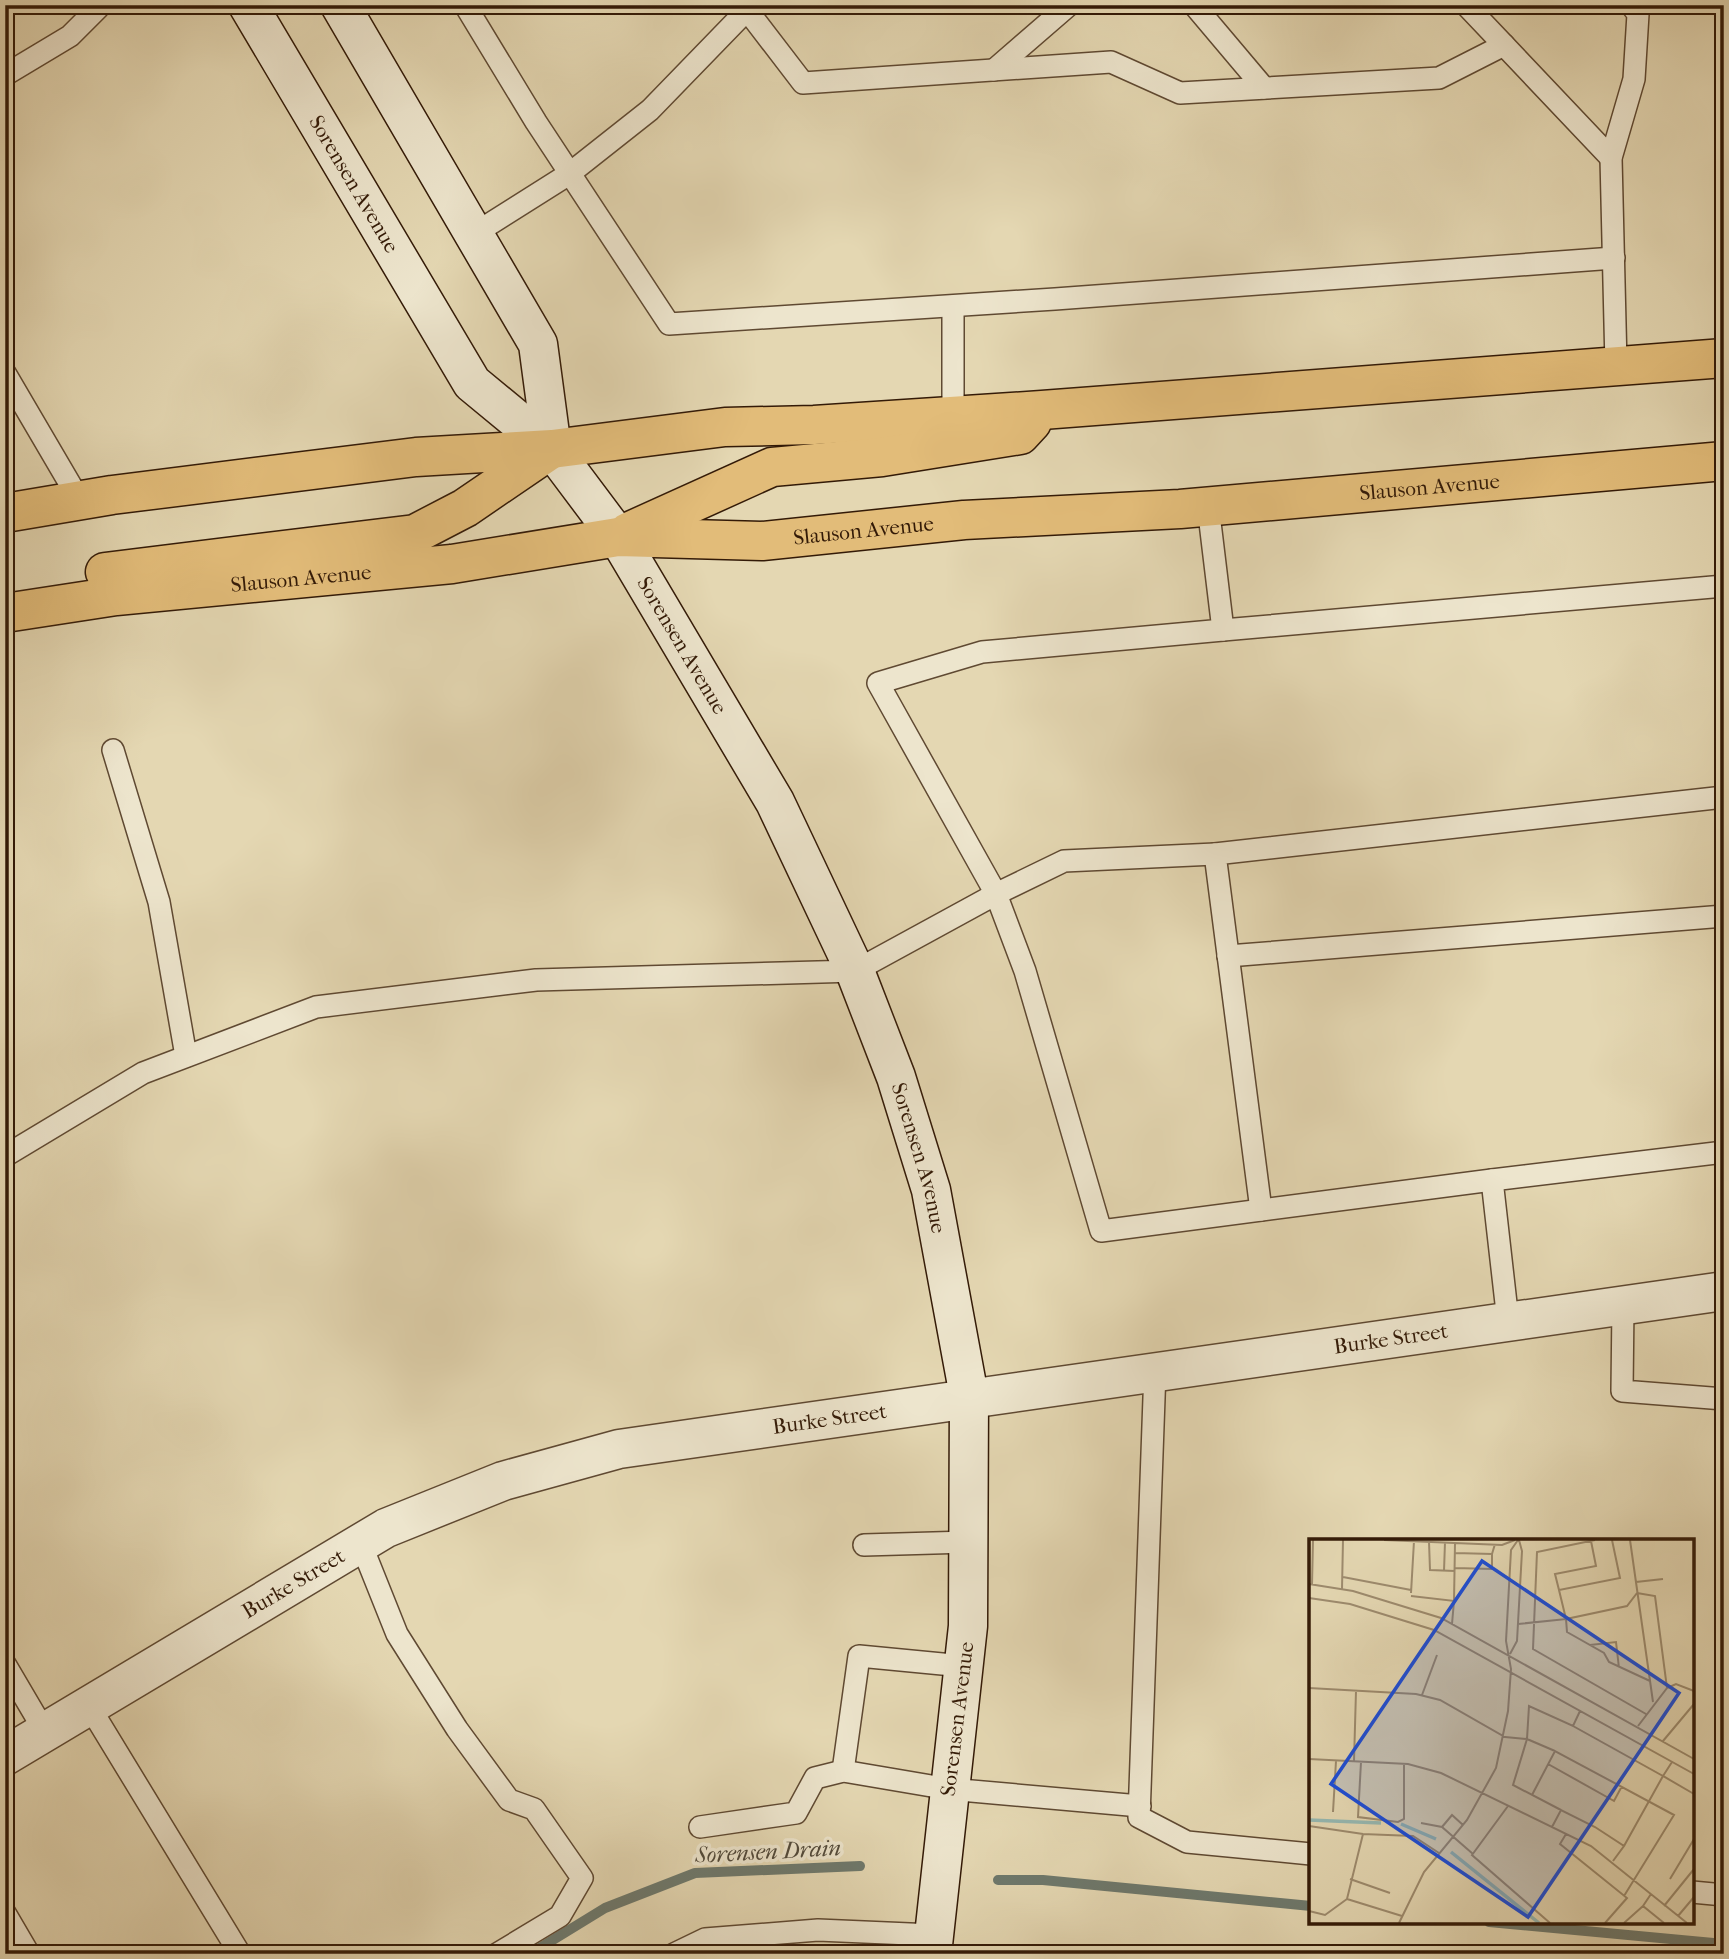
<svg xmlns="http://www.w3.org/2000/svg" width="1729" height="1959" font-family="'IM FELL French Canon',serif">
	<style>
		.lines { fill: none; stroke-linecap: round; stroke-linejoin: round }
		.stream { stroke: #6e796d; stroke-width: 10 }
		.lane-casing { stroke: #5f4932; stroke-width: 24 }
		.street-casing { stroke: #5f4932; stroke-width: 41 }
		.secondary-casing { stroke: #331a07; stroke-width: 41 }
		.primary-casing { stroke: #331a07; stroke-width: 41 }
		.lane { stroke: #ede5cd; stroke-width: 21 }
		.street { stroke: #ede5cd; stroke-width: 38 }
		.secondary { stroke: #ede5cd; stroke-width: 38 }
		.primary { stroke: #e2bc79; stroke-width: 38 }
		.labels { text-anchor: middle; stroke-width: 7; stroke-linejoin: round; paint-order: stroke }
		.street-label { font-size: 21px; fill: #331a07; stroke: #ede5cd }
		.water-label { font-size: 23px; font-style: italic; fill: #51493a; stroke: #ede5cd }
		.inset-river { fill: none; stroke: #96b8b1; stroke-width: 3.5 }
		.inset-road { fill: none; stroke: #9d8b6e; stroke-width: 2 }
		.view { fill: #1d4ed8; fill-opacity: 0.15; stroke: #1d4ed8; stroke-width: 3.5 }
		.inset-edge { fill: none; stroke: #331a07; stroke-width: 3.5 }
	</style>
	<rect width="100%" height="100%" fill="#e4d7b2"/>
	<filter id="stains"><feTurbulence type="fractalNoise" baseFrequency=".00286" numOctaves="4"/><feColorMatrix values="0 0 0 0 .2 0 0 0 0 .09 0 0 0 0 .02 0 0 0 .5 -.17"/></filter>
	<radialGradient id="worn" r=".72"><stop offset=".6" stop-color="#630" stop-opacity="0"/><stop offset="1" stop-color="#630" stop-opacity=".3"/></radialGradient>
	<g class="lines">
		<!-- stream -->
		<g class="stream">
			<polyline points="998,1880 1043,1880 1311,1906"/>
			<polyline points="1489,1922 1724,1944"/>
			<polyline points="530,1954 605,1908 695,1873 860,1866"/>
		</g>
		<!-- lane casing -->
		<g class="lane-casing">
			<g id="lane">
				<polyline points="465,5 536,122 669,324 1055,299 1614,258"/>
				<polyline points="1194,5 1264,88"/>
				<polyline points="1466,5 1611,158"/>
				<polyline points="994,70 1069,5"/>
				<polyline points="5,75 70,36 98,8 97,5"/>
				<polyline points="474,234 569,174 650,110 747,10 803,83 1111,62 1180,93 1439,78 1504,45"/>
				<polyline points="1616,365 1611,158 1634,79 1638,14 1631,5"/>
				<polyline points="5,373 80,501"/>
				<polyline points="953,416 953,306"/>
				<polyline points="1208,506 1223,630 982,652 878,683 996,894 1064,861 1215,854"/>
				<polyline points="1223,630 1724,586"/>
				<polyline points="113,750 159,902 186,1056"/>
				<polyline points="1228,956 1724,916"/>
				<polyline points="5,1156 143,1073 316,1007 536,980 855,971 996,894 1025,971 1101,1231 1492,1180"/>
				<polyline points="1261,1210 1215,854 1724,797"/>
				<polyline points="1623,1305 1622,1391 1724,1399"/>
				<polyline points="1508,1321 1492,1180 1724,1152"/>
				<polyline points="1155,1370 1139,1817 1187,1842 1311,1854"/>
				<polyline points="361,1544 397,1634 457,1729 509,1800 534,1809 582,1878 560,1916 497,1954"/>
				<polyline points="864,1545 968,1542"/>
				<polyline points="5,1664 45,1732"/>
				<polyline points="89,1706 240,1954"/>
				<polyline points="843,1771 859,1656 963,1666"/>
				<polyline points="700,1827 796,1813 815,1778 843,1771 949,1789 1140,1806"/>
				<polyline points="1692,1892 1724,1895"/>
				<polyline points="5,1913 29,1954"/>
				<polyline points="674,1954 705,1939 818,1930 933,1935"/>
			</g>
		</g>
		<!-- street casing -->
		<g class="street-casing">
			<g id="street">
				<path id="s1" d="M 5,1756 L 386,1528 L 503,1481 L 619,1449 L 1724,1291"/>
			</g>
		</g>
		<!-- secondary casing -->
		<g class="secondary-casing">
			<g id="secondary">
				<path id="s2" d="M 248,5 L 472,383 L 552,449 L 618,537 L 775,802 L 855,971 L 896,1077 L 931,1190 L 969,1396 L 968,1626 L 932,1954"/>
				<polyline points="340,5 538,344 552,449"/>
			</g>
		</g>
		<!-- primary casing -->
		<g class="primary-casing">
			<g id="primary">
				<polyline points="5,513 112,495 416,457 552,449 725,427 814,425 1042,410 1724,358"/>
				<polyline points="628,532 772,467 882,457 1020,435 1032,422"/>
				<polyline points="105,572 415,534 465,508 550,450"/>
				<path id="s3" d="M 5,613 L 116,596 L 452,564 L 618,537 L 762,541 L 964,520 L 1180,509 L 1724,461"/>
			</g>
		</g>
		<!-- lane -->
		<use href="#lane" class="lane"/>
		<!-- street -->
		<use href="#street" class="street"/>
		<!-- secondary -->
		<use href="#secondary" class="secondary"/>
		<!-- primary -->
		<use href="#primary" class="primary"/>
	</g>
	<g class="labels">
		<!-- street labels -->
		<g class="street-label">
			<text dy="7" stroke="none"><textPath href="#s2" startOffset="208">Sorensen Avenue</textPath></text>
			<text dy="7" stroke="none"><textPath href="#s3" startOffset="1432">Slauson Avenue</textPath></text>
			<text dy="7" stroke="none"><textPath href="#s3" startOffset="864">Slauson Avenue</textPath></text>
			<text dy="7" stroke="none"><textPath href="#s3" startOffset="298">Slauson Avenue</textPath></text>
			<text dy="7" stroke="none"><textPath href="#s2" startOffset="779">Sorensen Avenue</textPath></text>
			<text dy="7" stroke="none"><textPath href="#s2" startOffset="1346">Sorensen Avenue</textPath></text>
			<text dy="7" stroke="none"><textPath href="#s1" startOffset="1470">Burke Street</textPath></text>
			<text dy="7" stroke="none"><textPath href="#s1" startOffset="903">Burke Street</textPath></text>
			<text dy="7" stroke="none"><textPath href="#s1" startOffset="336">Burke Street</textPath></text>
			<text transform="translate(957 1719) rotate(-83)" y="7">Sorensen Avenue</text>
		</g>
		<!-- water labels -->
		<g class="water-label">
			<text transform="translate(768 1851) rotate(-3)" y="8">Sorensen Drain</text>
		</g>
	</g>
	<!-- overview -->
	<g transform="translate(1309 1539)">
		<rect width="385" height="385" fill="#e4d7b2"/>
		<path class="inset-river" d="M 0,281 L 72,284M 92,285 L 127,300M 142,313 L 230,384"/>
		<path class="inset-road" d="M 75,1 L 193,6 L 206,1M 286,1 L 228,13 L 224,110 L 337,175M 303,1 L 311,39 L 250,51 L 257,80 L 318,67 L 328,54M 321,1 L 344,163M 120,3 L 121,31 L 146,32M 146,14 L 183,15 L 186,5M 146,29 L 183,30 L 183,15M 135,32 L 136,3M 34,38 L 102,51M 327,43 L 354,40M 0,45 L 44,52 L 132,79 L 385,220M 3,46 L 4,1M 33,50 L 34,1M 250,51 L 246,35 L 287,27 L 282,2M 102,54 L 105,2M 328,54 L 346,57 L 358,149 L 329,187M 102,57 L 145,62 L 146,4M 0,59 L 41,65 L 125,91 L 385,235M 143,85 L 145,62M 209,85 L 257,80 L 258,93 L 295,114 L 300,123 L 341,142M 281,106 L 307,103 L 310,129M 201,115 L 208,102 L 213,12 L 210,1M 0,149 L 107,155 L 131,161 L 196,198 L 218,200 L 204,246 L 252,271M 358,149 L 367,145 L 385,152M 113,156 L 128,116M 264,187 L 354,237 L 363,223M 354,202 L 385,165M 246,212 L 218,200 L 220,167 L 264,187 L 271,172M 0,220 L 99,225 L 132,234 L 282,307 L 378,384M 45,222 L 47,152M 52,223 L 49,278 L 89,283 L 95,280 L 95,225M 239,225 L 305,262 L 313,247M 223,256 L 246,212 L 365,276 L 315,357M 199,267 L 163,316 L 241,384M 24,273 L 27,222M 112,284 L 133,288 L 164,315M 0,287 L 54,295M 133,288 L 143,276 L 154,286M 243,288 L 252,271 L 286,288 L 315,307 L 304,322M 257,295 L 251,305 L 318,359 L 296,384M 315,307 L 354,237 L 385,255M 41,340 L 81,354M 361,340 L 385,300M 342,355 L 334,367 L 355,384M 38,360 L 93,377M 355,367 L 385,330M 0,372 L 16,376 L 38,360 L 54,295 L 104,297 L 130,314M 369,377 L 385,358M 90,384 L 115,333 L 158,281 L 187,229 L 199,172 L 202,130 L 197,102 L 202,11 L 209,1M 315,384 L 334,367"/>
		<path class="view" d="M 173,22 L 370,154 L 219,378 L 22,245 Z"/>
		<rect width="385" height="385" class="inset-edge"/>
	</g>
	<!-- margin -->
	<rect width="1729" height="1959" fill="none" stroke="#e4d7b2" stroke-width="28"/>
	<rect x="7" y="7" width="1715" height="1945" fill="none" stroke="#331a07" stroke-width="3.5"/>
	<rect x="14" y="14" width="1701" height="1931" fill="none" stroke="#331a07" stroke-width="2"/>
	<rect width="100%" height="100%" filter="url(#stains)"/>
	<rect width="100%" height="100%" fill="url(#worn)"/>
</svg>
